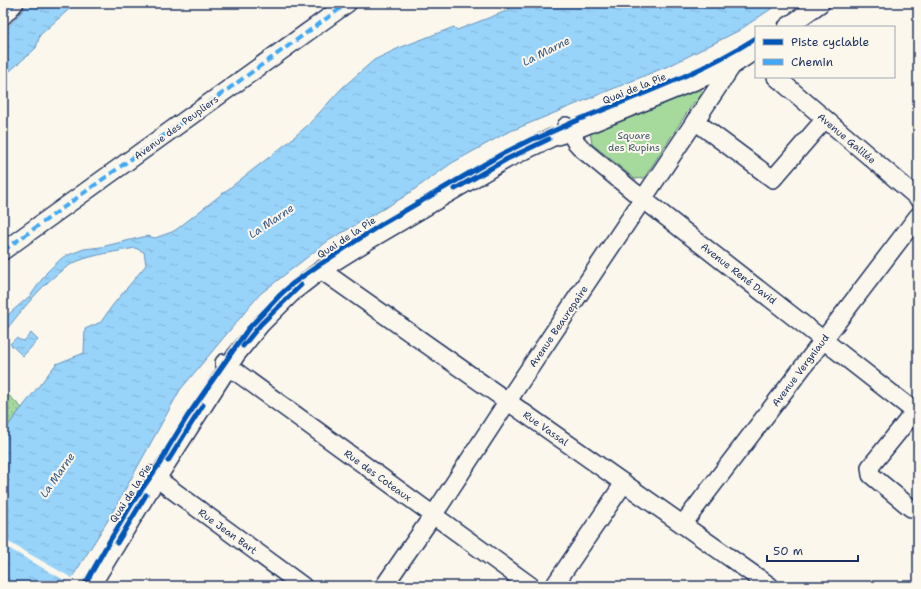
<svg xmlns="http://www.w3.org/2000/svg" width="921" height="589" font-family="'Shantell Sans',sans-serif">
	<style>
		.grass { fill: url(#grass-dots); stroke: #60847d }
		.garden { fill: #a5da9c; stroke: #60847d }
		.water { fill: url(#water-ripples); stroke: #6691bb }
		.pier { fill: #fbf7ec }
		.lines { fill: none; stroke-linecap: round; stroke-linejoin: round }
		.minor-casing { stroke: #1b2f5e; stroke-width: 20 }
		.minor { stroke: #fbf7ec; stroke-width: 17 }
		.quiet { stroke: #3fa9f5; stroke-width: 4; stroke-dasharray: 8 4; stroke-linecap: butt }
		.cycleway-casing { stroke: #fbf7ec; stroke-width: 8 }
		.cycleway { stroke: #0057b8; stroke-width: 5 }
		.labels { text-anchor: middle; stroke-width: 4; stroke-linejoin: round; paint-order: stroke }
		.street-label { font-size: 10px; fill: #1b2f5e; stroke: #fbf7ec }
		.park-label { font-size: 10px; fill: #3e5a6e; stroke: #fbf7ec }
		.water-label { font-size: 11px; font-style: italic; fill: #3a5885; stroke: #fbf7ec }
	</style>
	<defs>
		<pattern id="grass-dots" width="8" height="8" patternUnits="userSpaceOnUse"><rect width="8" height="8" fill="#a5da9c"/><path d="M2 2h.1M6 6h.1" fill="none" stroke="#8dbb89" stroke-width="1.8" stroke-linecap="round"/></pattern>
		<pattern id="water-ripples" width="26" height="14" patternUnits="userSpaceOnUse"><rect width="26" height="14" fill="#98d3f9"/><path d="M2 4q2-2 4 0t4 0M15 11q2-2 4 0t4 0" fill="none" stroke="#82b5d8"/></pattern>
	</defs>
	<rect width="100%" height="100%" fill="#fbf7ec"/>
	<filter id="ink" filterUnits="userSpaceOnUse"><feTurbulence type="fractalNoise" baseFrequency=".025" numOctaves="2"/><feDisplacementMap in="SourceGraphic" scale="8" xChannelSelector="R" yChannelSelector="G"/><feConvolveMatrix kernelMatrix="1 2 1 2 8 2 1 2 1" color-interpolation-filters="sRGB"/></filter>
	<g filter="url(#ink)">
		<!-- grass -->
		<polygon class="grass" points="3,390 22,408 3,432"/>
		<!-- garden -->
		<path class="garden" d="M 698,87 C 706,92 702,98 698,104 L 694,102 L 644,178 L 635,179 L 592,144 L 589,127 Z"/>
		<!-- water -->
		<g class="water">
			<polygon points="29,3 76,3 40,35 36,48 3,77 3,33"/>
			<path d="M 511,3 L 780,3 L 738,31 L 673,64 L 506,133 L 452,163 L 402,198 L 328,241 L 260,294 L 180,390 L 110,517 L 67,586 L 3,586 L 3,432 L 56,364 L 84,353 L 85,329 L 101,322 L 112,306 L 146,265 L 144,252 L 135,248 C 116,252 96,254 78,261 C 51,272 21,311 3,334 L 3,321 L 10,313 L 31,295 L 47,272 L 63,257 L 84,249 L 101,247 L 147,236 L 155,238 L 172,232 L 177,229 L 286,144 L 308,125 L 342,88 L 374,60 L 399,48 L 454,27 L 457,30 L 509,10 L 507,5 Z"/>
			<polygon points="31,333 38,340 23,356 10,344 16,338 20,340 24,341"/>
		</g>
		<!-- pier -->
		<polygon class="pier" points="3,539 72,578 79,568 80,569 71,584 3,545"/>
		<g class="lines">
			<!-- minor casing -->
			<g class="minor-casing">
				<g id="minor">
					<polyline points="3,16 15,3"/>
					<polyline points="787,27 821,3"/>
					<polyline points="776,77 918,198"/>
					<polyline points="695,121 773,179 825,119"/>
					<polyline points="566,126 575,141 583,150 634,192 918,414"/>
					<polyline points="3,251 348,3"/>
					<polyline points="321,270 770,586"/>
					<polyline points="224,363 531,586"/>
					<polyline points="152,475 303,586"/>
					<polyline points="911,508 871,475 870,467 915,411"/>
					<polyline points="683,524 918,216"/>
					<polyline points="91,586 149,491 236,355 261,324 294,291 321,270 366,242 507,159 551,138 570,132 732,66 756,50"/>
					<polyline points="384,586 440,505 515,390 732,66"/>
					<polyline points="554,586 624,483"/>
				</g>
			</g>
			<!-- minor -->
			<use href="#minor" class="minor"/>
			<!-- quiet -->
			<g class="quiet">
				<polyline points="3,16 15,3"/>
				<polyline points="3,251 348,3"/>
			</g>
			<!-- cycleway casing -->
			<g class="cycleway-casing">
				<g id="cycleway">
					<polyline points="455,189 507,159 549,139"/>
					<polyline points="243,346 261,324 301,285"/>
					<polyline points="168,461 203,405"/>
					<polyline points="117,543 146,495"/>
					<path d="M 84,586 L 106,547 L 133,502 L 160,463 L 168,448 L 187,417 L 248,329 L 280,295 L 292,284 L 316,267 L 382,224 L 502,154 L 532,139 L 540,137 L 580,119 C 640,95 701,73 756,38"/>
				</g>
			</g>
			<!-- cycleway -->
			<use href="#cycleway" class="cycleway"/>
		</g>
	</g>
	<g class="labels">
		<!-- street labels -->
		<g class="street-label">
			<text transform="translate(634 88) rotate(-22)" y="4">Quai de la Pie</text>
			<text transform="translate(176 127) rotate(-36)" y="4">Avenue des Peupliers</text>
			<text transform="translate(847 138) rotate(40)" y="4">Avenue Galilée</text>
			<text transform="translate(346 237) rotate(-33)" y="4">Quai de la Pie</text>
			<text transform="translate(739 273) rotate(38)" y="4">Avenue René David</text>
			<text transform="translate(558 326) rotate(-56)" y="4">Avenue Beaurepaire</text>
			<text transform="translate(800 370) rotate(-53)" y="4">Avenue Vergniaud</text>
			<text transform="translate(546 428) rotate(35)" y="4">Rue Vassal</text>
			<text transform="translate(378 475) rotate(36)" y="4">Rue des Coteaux</text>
			<text transform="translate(130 493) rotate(-57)" y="4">Quai de la Pie</text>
			<text transform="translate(228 531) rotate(36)" y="4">Rue Jean Bart</text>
		</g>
		<!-- park labels -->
		<g class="park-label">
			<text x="634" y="139">Square<tspan x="634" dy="12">des Rupins</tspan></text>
		</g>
		<!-- water labels -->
		<g class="water-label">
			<text transform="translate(546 51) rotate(-27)" y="4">La Marne</text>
			<text transform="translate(271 221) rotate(-34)" y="4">La Marne</text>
			<text transform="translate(57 475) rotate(-55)" y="4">La Marne</text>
		</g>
	</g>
	<!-- margin -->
	<rect width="921" height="589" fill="none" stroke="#fbf7ec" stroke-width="16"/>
	<rect x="8" y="8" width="905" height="573" fill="none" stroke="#1b2f5e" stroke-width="1.5" filter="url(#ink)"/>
	<!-- legend -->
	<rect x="755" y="26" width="140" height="52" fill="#fbf7ec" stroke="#a1a7b3"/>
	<rect x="763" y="39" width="20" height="6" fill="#0057b8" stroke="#a1a7b3"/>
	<text x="791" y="46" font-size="12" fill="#1b2f5e">Piste cyclable</text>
	<rect x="763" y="59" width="20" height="6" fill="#3fa9f5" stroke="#a1a7b3"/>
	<text x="791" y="66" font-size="12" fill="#1b2f5e">Chemin</text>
	<!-- scale -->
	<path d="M767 555v6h91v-6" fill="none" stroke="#1b2f5e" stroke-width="2"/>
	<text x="773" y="555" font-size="12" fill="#1b2f5e" stroke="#fbf7ec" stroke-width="3" paint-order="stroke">50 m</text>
</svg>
